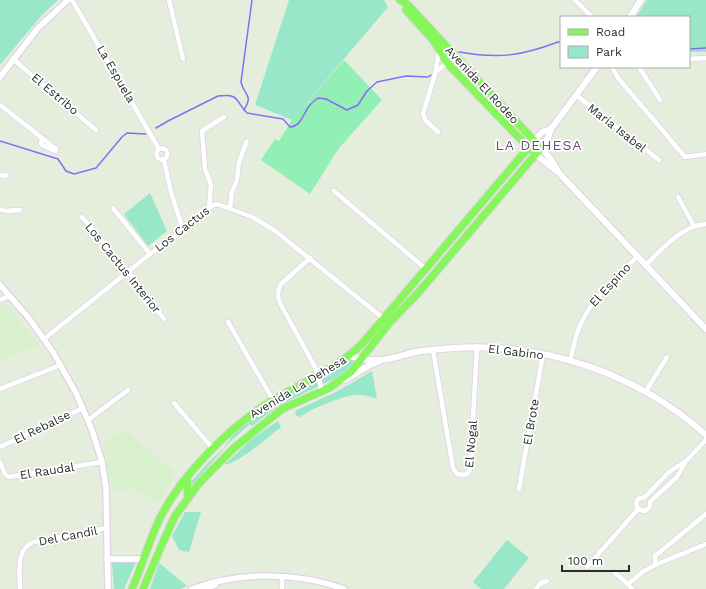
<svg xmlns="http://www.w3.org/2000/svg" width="706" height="589" font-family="'Work Sans',sans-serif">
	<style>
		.education { fill: #d9f0cc }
		.green { fill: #97e7c8 }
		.pitch { fill: #92efb5 }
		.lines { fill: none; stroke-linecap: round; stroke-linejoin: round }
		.stream { stroke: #896cf5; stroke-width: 1.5 }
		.minor-casing { stroke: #e0d2e5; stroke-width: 6 }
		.tertiary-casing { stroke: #e0d2e5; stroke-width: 8 }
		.secondary-casing { stroke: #e0d2e5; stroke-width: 8 }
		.primary-casing { stroke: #d5d5d5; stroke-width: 9 }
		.minor { stroke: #fff; stroke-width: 4.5 }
		.tertiary { stroke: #fff; stroke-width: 5.5 }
		.secondary { stroke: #fff; stroke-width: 6 }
		.primary { stroke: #85f759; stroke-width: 7 }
		.labels { text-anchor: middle; stroke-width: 3.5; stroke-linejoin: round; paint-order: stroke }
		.street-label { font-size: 12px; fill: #2c2c2c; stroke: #fff }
		.quarter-label { font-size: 14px; letter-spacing: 1px; fill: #73497f; stroke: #fff }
	</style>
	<rect width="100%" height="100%" fill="#e5eedd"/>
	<!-- education -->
	<g class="education">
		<polygon points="7,304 40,346 0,360 0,307"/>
		<polygon points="126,430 176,474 159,503 134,489 112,490 103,443"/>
	</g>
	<!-- green -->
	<g class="green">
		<polygon points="0,0 58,0 42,15 0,65"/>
		<polygon points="289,0 384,0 388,7 292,120 255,105"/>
		<polygon points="647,0 706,0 706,52 689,52 689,17 636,17"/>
		<polygon points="150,193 167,231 148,246 124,214"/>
		<polygon points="350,358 358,358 348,372 278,406 252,426 250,424 231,441 190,487 190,483 206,465 223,449 236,431 257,414 277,402 318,381"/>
		<path d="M 372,371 L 377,399 C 370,397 362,394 355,395 C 342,396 311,409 300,417 L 296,416 L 295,412 L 297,410 L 338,391 Z"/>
		<path d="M 278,421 L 281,427 C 271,435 235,466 225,464 L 253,438 Z"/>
		<polygon points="185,512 201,512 189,552 179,550 172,536"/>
		<polygon points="507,540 529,558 504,589 481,589 473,582"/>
		<polygon points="112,562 136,562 124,589 114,589"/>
		<polygon points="159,563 187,586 180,589 150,589"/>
	</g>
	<!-- pitch -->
	<polygon class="pitch" points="344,60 382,100 339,148 310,194 261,160 275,139 279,141 292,120"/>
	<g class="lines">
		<!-- stream -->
		<g class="stream">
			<polyline points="689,49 706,48"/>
			<path d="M 459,52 C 499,59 521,56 558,42 L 561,42"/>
			<path d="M 244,110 C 254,94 244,96 241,82 L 252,0"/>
			<path d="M 156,128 L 168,121 L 218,96 C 241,93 235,102 247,113 L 283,119 L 290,127 C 302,126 303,113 310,105 C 312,103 315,100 318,98 L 326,99 L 347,110 L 358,105 L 367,91 L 377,82 L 406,76 L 428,77 L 431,75"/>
			<polyline points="0,141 58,159 66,171 74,174 96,168 122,137 127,133 146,134"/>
		</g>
		<!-- minor casing -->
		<g class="minor-casing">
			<g id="minor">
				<polyline points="72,0 159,149"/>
				<polyline points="169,0 183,59"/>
				<polyline points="575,0 592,17"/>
				<polyline points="13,59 96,130"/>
				<polyline points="689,59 706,58"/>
				<polyline points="612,67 618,78 685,157 706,154"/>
				<polyline points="639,67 660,100"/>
				<polyline points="436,72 443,66 448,64"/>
				<polyline points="576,95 659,160"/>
				<polyline points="0,105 56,149 55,151 44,146 41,144 42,138"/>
				<polyline points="438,132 425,120 423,114 435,74 439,51"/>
				<circle cx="162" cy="154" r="5.5"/>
				<polyline points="164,160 171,192 183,230"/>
				<polyline points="0,175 3,176 7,175"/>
				<polyline points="334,191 426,269"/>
				<polyline points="678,197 694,226"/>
				<polyline points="113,208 150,254"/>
				<polyline points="209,208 211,185 205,169 202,131 224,117"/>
				<polyline points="230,208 232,192 237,180 239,162 247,141"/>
				<polyline points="0,209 5,211 20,210"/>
				<polyline points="82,217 128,271 164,319"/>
				<path d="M 310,258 L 281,284 C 277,291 277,298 281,305 L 315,367 L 321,386 L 319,393"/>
				<path d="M 646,265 C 660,251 675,234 693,227 C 697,225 702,225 706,224"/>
				<polyline points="0,300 9,296"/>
				<polyline points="228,322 273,400"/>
				<polyline points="44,339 150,254 177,235 213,205 217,204 252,217 274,230 384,319"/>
				<path d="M 433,350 L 453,468 L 457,474 C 464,475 467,476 470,470 L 477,347"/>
				<path d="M 570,361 C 573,351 574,340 578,331 C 589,300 615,279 638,256"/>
				<polyline points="0,389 61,365"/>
				<polyline points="646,391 667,357"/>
				<polyline points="174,403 213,449"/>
				<polyline points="88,420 128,390"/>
				<polyline points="0,447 83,408"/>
				<polyline points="0,462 5,474 9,477 102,462"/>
				<polyline points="519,489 543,354"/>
				<polyline points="638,509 636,503 638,499 645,497 669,472 687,460 706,440"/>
				<path d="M 638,509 L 644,511 C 649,510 651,506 650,502 L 677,477 L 686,461"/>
				<polyline points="655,565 655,556 706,514"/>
				<polyline points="587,567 638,509"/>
				<polyline points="615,573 628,584"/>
				<path d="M 20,589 C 20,572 15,549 34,542 L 107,528"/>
				<polyline points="282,589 282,577"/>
				<polyline points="536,589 541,583 547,581"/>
				<polyline points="632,589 628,584 644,571 655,565 706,544"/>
			</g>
		</g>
		<!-- tertiary casing -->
		<g class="tertiary-casing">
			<g id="tertiary">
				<polyline points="0,77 38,28 68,0"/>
				<polyline points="0,285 28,317 53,352 76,393 92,430 102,462 106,488 108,589"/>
				<polyline points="107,559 143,559"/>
				<path d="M 192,589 C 240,571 297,572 344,589"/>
				<polyline points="204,589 215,585"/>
			</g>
		</g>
		<!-- secondary casing -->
		<g class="secondary-casing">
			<g id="secondary">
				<polyline points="630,17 641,0"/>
				<polyline points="534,141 542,132 551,129"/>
				<polyline points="535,154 559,173 706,329"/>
				<polyline points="558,171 550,158 541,148 548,138 551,129 597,67"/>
				<path d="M 350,356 C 358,358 368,361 377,360 C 390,360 403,355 415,352 C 428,350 441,349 454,348 C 545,342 638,374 706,435"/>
				<polyline points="345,380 368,366 379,361"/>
			</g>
		</g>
		<!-- primary casing -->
		<g class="primary-casing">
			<g id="primary">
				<polyline points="406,10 433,40 448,64 531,150"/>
				<polyline points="187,478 188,496"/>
				<path d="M 132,589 C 142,566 149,541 160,518 C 181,476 226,431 265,405 C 298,384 334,371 362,344 L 534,141"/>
				<polyline points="143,589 163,542 175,516 200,482 234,448 282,409 329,388 351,372 390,322 418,293 541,148 408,5 400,0"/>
			</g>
		</g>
		<!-- minor -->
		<use href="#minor" class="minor"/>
		<!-- tertiary -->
		<use href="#tertiary" class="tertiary"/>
		<!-- secondary -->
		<use href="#secondary" class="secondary"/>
		<!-- primary -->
		<use href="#primary" class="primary"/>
	</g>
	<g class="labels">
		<!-- street labels -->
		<g class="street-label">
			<text transform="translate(116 74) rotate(60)" y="4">La Espuela</text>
			<text transform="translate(482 85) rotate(47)" y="4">Avenida El Rodeo</text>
			<text transform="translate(55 94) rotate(40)" y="4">El Estribo</text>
			<text transform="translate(617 128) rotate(38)" y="4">María Isabel</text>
			<text transform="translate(182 229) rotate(-38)" y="4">Los Cactus</text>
			<text transform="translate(123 268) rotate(51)" y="4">Los Cactus Interior</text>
			<text transform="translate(610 285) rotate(-47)" y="4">El Espino</text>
			<text transform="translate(516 352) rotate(7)" y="4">El Gabino</text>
			<text transform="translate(298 387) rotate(-31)" y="4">Avenida La Dehesa</text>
			<text transform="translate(531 422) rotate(-80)" y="4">El Brote</text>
			<text transform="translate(42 427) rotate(-26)" y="4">El Rebalse</text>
			<text transform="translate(471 444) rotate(-85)" y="4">El Nogal</text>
			<text transform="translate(47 471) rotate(-9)" y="4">El Raudal</text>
			<text transform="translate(68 536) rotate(-11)" y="4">Del Candil</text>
		</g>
		<!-- quarter labels -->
		<g class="quarter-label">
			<text x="539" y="150">LA DEHESA</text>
		</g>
	</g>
	<!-- legend -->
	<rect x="560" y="16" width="130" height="52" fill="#ffffff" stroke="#ababab"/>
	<rect x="568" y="29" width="20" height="6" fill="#85f759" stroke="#ababab"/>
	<text x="596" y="36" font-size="12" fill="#2c2c2c">Road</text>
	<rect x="568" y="46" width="20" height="12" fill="#97e7c8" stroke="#ababab"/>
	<text x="596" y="56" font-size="12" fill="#2c2c2c">Park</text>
	<!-- scale -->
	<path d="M562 565v6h67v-6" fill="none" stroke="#2c2c2c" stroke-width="2"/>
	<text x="568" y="565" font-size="12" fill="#2c2c2c" stroke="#ffffff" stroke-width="3" paint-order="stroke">100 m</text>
</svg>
